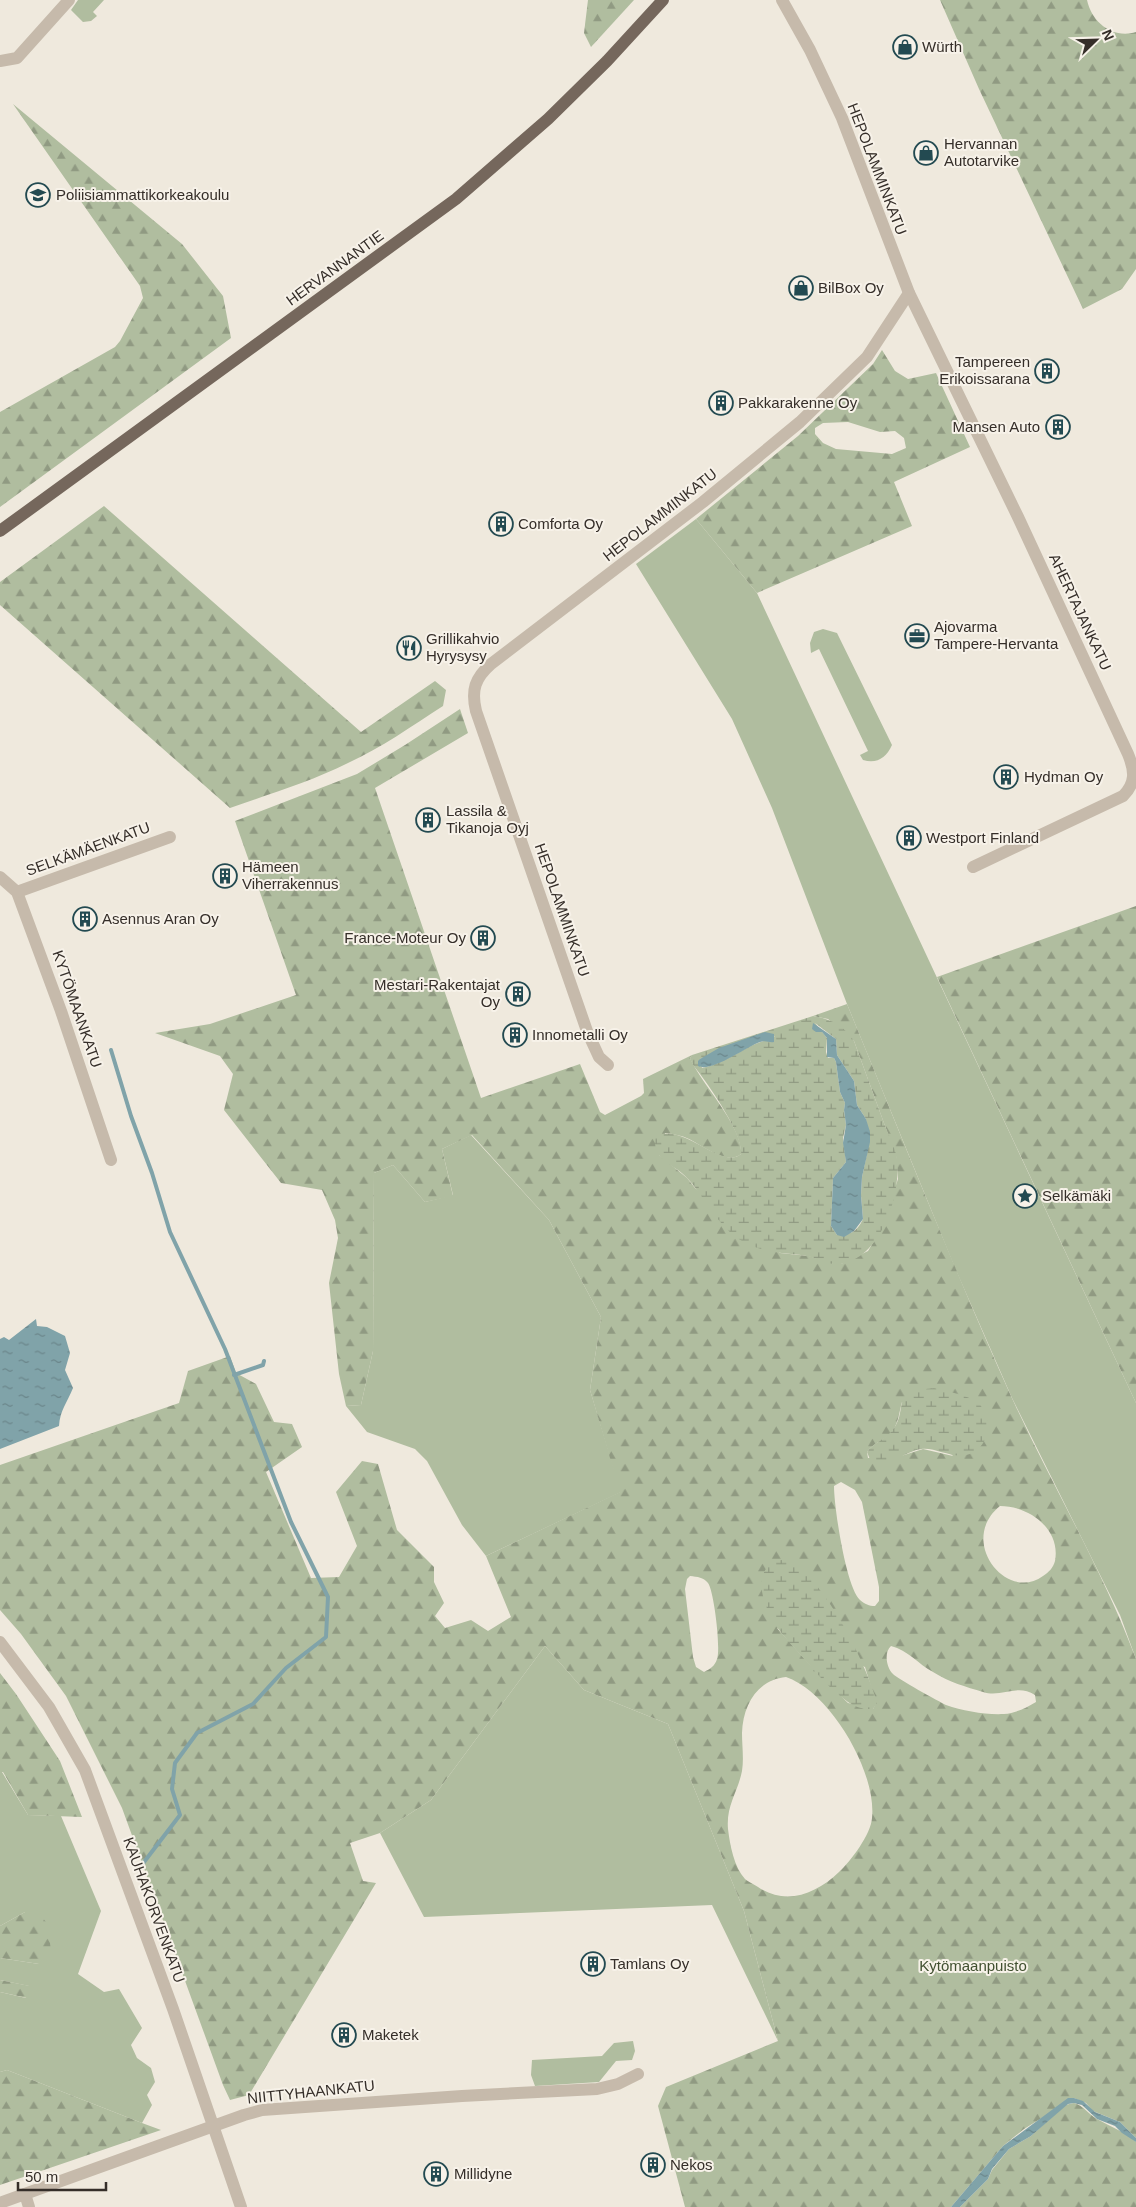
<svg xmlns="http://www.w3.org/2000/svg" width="1136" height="2207" font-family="Arial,sans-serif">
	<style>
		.grass { fill: #b0bd9f }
		.forest { fill: url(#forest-firs); fill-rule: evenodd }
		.wetland { fill: url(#wetland-marsh); fill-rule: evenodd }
		.water { fill: url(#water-ripples) }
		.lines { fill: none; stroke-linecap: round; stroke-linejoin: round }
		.stream { stroke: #80a3a9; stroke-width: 4 }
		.minor { stroke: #c6baab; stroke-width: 12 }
		.major { stroke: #75675c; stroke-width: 12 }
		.labels { text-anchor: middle; stroke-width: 4; stroke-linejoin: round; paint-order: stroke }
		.poi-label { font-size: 15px; fill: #352e29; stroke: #f7f2e9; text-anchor: start }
		.street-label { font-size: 15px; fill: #352e29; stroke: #f7f2e9 }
		.park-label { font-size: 15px; fill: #415030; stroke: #f7f2e9 }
	</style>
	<defs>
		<pattern id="forest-firs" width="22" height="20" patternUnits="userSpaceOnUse" patternTransform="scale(1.25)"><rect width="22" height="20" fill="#b0bd9f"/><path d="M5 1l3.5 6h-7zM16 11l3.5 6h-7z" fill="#909a82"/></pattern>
		<pattern id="wetland-marsh" width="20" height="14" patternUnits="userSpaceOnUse" patternTransform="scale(1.25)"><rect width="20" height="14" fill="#b0bd9f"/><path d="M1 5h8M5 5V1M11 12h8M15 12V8" fill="none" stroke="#909a82"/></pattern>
		<pattern id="water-ripples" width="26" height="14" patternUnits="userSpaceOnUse" patternTransform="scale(1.25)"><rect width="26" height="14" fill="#80a3a9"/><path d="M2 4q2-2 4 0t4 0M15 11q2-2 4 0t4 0" fill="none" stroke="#6a858a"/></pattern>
	</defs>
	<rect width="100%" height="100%" fill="#efe9dd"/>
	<!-- grass -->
	<g class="grass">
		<polygon points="78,0 104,0 93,12 97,16 91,21 83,22 71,10"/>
		<polygon points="696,519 757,593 1136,1403 1136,1659 1120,1615 1012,1398 955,1268 847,1004 772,808 732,719 636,564"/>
		<path d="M 823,629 L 837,633 L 892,745 C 886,758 877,764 863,760 L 860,755 L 868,751 L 819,649 L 811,653 L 810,643 L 814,632 Z"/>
		<polygon points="471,1135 549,1220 601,1317 590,1390 621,1492 486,1556 462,1525 427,1461 415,1449 367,1432 346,1406 361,1405 373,1351 374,1173 393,1165 425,1202 453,1195 442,1149"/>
		<polygon points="545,1646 584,1690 668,1724 744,1911 778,2041 712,1905 424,1917 380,1833 431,1800"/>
		<polygon points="0,1772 2,1772 28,1815 61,1816 101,1911 78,1974 104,1992 119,1989 142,2028 131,2045 137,2058 151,2068 155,2082 147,2095 152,2105 142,2123 7,2070 0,2072 0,1992 26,1998 29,1986 0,1980 0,1958 39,1964 25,1912 0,1926"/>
		<polygon points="633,2041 635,2051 632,2060 616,2061 599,2082 535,2086 531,2075 532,2060 602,2056 614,2043"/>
	</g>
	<!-- forest -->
	<g class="forest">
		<polygon points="588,0 634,0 591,47 584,33"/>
		<path d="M 940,0 L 1087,0 C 1092,23 1113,39 1136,32 L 1136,269 L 1122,289 L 1083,309 L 979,89 Z"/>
		<polygon points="13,104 182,244 223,296 231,338 0,507 0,412 115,347 120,341 143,298 140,286"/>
		<path d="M 882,350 L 895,371 L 908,379 L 936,373 L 970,447 L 894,482 L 912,526 L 757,593 L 696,519 L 798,436 L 873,364 ZM 848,422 L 880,432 L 895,431 L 904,438 L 906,448 L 892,454 L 836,449 L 823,443 L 815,434 L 815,428 L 823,423 Z"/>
		<path d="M 104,506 L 361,732 L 435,681 L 446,690 L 443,706 C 412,726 381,748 348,763 C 310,782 269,794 230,808 L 0,605 L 0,582 Z"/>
		<path d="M 460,709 L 468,733 L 375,788 L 481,1098 L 580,1064 L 600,1112 L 605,1115 L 641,1096 L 644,1093 L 643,1079 L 692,1055 L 690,1058 C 700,1082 744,1128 741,1154 C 727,1166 702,1145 689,1139 C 681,1135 673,1134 665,1133 L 659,1155 L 687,1178 L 695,1188 L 780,1253 L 809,1256 L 834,1264 L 841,1264 L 868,1251 L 882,1228 L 898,1179 L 896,1156 L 854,1041 L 828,1019 L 813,1016 L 847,1004 C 901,1135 953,1267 1011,1396 C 1051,1484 1102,1568 1136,1659 L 1136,2138 L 1120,2122 L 1093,2111 L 1086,2103 L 1074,2098 L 1024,2129 L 1003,2146 L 951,2207 L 685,2207 L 658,2106 L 666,2087 L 778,2041 L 744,1911 L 668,1724 L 584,1690 L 545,1646 L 431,1800 L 380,1833 L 350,1843 L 363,1881 L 376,1883 L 249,2095 L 230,2100 L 223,2085 L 122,1808 L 66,1696 L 21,1634 L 0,1610 L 0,1465 L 179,1403 L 188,1371 L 230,1356 L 236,1373 L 256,1384 L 274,1422 L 292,1424 L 302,1447 L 266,1472 L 311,1578 L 339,1577 L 357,1546 L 336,1492 L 362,1461 L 378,1464 L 397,1530 L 434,1567 L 434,1582 L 444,1603 L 435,1616 L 445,1628 L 471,1620 L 488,1631 L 511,1617 L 486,1556 L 620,1492 L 590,1390 L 601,1317 L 549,1220 L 472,1135 L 442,1149 L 453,1196 L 425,1202 L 393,1165 L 374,1173 L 373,1351 L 361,1405 L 346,1406 L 339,1374 L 329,1283 L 338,1238 L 335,1220 L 322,1190 L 281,1183 L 224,1110 L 233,1074 L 220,1056 L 155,1033 L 210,1024 L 296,995 L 235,821 L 357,774 L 405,745 ZM 902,1402 L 953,1456 L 923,1449 L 901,1456 L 868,1458 L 867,1452 C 873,1443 883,1441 890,1434 C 898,1426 899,1413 902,1402 ZM 841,1482 L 855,1490 L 862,1502 L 879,1587 L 879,1601 L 875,1606 C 869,1606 865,1604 860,1600 C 846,1587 834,1507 834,1486 ZM 1000,1506 C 1029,1506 1061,1529 1055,1561 C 1053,1568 1049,1572 1043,1576 C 1007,1603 957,1541 1000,1506 ZM 690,1576 C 698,1577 703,1577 708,1583 C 714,1591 721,1649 717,1659 C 715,1666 710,1669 704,1672 L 696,1667 L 693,1657 L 685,1589 L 687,1579 ZM 777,1628 L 865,1667 L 876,1703 L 873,1709 L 848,1703 L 820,1676 ZM 891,1646 C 908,1650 918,1664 933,1672 C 949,1682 966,1687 983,1692 C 1002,1698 1017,1683 1035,1695 L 1036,1702 C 1026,1708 1016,1713 1004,1714 C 986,1715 963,1711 946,1705 C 940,1702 896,1678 893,1674 C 886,1667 884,1652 891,1646 ZM 786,1677 C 830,1692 877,1772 872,1818 C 871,1834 851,1861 839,1872 C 816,1894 786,1906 758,1887 C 754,1884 748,1882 745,1879 C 734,1867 730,1845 728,1829 C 726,1805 738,1792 742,1771 C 744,1759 742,1745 742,1733 C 743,1705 757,1680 786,1677 Z"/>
		<polygon points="1136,906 1136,1403 937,977"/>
		<polygon points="0,1673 16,1694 60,1761 82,1817 28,1815 3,1772 0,1772"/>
		<polygon points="25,1912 38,1913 48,1924 51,1952 39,1964 0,1958 0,1926"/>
		<polygon points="0,1980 30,1986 27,1998 0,1992"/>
		<polygon points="7,2070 142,2123 161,2130 0,2185 0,2072"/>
		<path d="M 1074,2103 C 1084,2106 1088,2114 1097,2119 C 1111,2127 1124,2131 1136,2142 L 1136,2207 L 960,2207 L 988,2179 L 992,2170 L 1009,2149 L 1031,2136 L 1065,2105 Z"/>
	</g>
	<!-- wetland -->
	<g class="wetland">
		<path d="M 813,1016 C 831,1019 843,1025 854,1041 C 864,1068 874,1096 884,1123 C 888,1134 895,1147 897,1159 C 901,1194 882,1257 841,1264 C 828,1266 814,1256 801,1255 C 779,1253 754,1251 736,1237 C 715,1221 705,1198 688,1179 C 674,1163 653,1163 655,1137 C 681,1120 722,1171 741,1154 C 743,1135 712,1090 700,1074 C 696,1068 692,1065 690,1058 L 692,1055 ZM 815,1023 L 836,1039 L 837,1055 L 854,1081 L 857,1105 L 866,1119 L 868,1149 L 862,1177 L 861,1195 L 863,1219 C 857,1232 850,1235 837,1235 L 831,1226 L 833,1178 L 846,1162 L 843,1138 L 846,1125 L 844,1110 L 845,1103 L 840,1092 L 836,1062 L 834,1058 L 828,1058 L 826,1052 L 827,1038 ZM 775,1036 C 768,1041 761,1041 753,1045 C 736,1053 721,1064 702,1068 L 700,1059 Z"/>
		<path d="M 934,1388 C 949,1392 966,1394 978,1403 C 995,1418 989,1451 966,1455 C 950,1458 935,1447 921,1449 C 902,1452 889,1470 871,1462 L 867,1452 C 873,1443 884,1440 891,1432 C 911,1410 886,1392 934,1388 Z"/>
		<path d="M 781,1560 C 819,1564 869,1669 877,1703 L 873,1709 C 863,1709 856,1708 848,1702 C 829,1689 814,1670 799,1653 C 792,1645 783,1636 777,1627 C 764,1608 748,1568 781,1560 Z"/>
	</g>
	<!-- water -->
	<g class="water">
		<polygon points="813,1023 836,1039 837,1055 854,1081 857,1105 866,1119 870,1132 870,1142 862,1177 861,1195 863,1219 854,1231 844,1237 837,1235 831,1226 833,1178 846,1162 843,1143 846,1125 844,1110 845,1103 840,1092 836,1062 834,1058 827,1057 827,1038 822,1032 816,1032 812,1029"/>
		<path d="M 765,1032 L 774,1034 L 774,1042 C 769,1043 766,1040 760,1042 C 746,1047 711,1073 698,1066 L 698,1061 L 700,1059 L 719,1048 Z"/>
		<path d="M 36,1319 L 37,1326 L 47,1327 L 65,1336 L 70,1353 L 65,1370 L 73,1388 C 67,1403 60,1410 59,1426 L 0,1449 L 0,1339 L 4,1337 L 9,1340 Z"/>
		<polygon points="1074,2098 1083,2101 1095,2112 1120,2122 1136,2138 1136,2142 1122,2133 1115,2126 1097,2119 1082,2105 1074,2103 1068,2104 1031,2136 1009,2149 992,2169 988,2179 960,2207 951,2207 1003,2146 1068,2098"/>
	</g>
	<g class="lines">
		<!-- stream -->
		<g class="stream">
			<polyline points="111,1050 131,1116 152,1173 170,1232 225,1349 291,1522 328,1597 326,1637 286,1668 253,1704 197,1733 175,1763 172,1789 180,1815 141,1866"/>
			<polyline points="234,1375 263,1365 264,1361"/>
		</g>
		<!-- minor -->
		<g class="minor">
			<path d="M 782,0 L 810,50 L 842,118 L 909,293 L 1018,517 L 1128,754 C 1135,771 1136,783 1123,796 L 973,867"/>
			<polyline points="0,61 17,58 69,0"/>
			<polyline points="0,877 17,892 61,1011 111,1160"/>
			<polyline points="17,892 170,837"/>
			<path d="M 608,1065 L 599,1057 L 587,1031 L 476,711 C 471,690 475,678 491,664 L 703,502 L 800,422 L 867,357 L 909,293"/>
			<polyline points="0,1642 49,1707 85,1770 173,2009 241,2207"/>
			<polyline points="25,2194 29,2207"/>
			<polyline points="0,2203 244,2115 262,2110 462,2096 597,2089 618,2084 638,2074"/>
		</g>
		<!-- major -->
		<polyline class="major" points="0,531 456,199 548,119 607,61 663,0"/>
	</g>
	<!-- icons -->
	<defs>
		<g id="shop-ring" transform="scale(1.25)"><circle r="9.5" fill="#f7f2e9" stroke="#234a51" stroke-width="1.5"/><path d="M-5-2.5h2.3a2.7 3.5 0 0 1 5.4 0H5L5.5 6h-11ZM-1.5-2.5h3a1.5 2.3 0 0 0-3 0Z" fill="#234a51"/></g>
		<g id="university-ring" transform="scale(1.25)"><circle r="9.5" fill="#f7f2e9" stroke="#234a51" stroke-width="1.5"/><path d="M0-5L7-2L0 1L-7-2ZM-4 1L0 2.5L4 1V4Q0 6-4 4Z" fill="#234a51"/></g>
		<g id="building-ring" transform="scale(1.25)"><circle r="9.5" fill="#f7f2e9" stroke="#234a51" stroke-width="1.5"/><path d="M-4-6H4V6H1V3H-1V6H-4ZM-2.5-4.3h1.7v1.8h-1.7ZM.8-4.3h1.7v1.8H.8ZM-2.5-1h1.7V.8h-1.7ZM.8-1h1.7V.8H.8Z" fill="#234a51"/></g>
		<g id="office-ring" transform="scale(1.25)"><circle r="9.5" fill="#f7f2e9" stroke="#234a51" stroke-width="1.5"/><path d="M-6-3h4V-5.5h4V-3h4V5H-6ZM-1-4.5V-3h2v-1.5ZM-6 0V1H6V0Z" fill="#234a51"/></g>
		<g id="restaurant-ring" transform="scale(1.25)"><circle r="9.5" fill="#f7f2e9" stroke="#234a51" stroke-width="1.5"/><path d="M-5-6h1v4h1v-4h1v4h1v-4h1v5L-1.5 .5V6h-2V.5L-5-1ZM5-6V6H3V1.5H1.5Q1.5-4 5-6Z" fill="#234a51"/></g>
		<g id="sight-ring" transform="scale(1.25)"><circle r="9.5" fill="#f7f2e9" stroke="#234a51" stroke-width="1.5"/><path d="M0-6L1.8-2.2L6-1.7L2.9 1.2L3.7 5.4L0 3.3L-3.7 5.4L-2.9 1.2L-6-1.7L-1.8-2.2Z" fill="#234a51"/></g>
	</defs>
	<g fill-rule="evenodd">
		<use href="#shop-ring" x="905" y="47"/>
		<use href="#shop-ring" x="926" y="153"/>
		<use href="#university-ring" x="38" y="195"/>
		<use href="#shop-ring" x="801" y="288"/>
		<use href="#building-ring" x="1047" y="371"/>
		<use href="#building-ring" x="721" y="403"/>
		<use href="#building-ring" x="1058" y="427"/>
		<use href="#building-ring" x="501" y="524"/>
		<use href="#office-ring" x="917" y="636"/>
		<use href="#restaurant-ring" x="409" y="648"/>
		<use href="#building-ring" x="1006" y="777"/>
		<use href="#building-ring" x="428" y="820"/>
		<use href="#building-ring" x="909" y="838"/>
		<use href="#building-ring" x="225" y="876"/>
		<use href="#building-ring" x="85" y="919"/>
		<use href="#building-ring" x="483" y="938"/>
		<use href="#building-ring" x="518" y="994"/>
		<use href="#building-ring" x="515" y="1035"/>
		<use href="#sight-ring" x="1025" y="1196"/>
		<use href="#building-ring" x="593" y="1964"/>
		<use href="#building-ring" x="344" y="2035"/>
		<use href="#building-ring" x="653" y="2165"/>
		<use href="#building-ring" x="436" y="2174"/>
	</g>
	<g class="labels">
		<!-- poi labels -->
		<g class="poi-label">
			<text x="922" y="52">Würth</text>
			<text x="944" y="149">Hervannan<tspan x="944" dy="17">Autotarvike</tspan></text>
			<text x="56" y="200">Poliisiammattikorkeakoulu</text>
			<text x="818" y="293">BilBox Oy</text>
			<text x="1030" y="367" text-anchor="end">Tampereen<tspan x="1030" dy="17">Erikoissarana</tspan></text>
			<text x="738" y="408">Pakkarakenne Oy</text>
			<text x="1040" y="432" text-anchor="end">Mansen Auto</text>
			<text x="518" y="529">Comforta Oy</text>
			<text x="934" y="632">Ajovarma<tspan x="934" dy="17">Tampere-Hervanta</tspan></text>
			<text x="426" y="644">Grillikahvio<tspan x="426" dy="17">Hyrysysy</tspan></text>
			<text x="1024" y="782">Hydman Oy</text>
			<text x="446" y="816">Lassila &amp;<tspan x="446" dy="17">Tikanoja Oyj</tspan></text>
			<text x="926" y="843">Westport Finland</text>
			<text x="242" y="872">Hämeen<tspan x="242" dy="17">Viherrakennus</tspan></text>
			<text x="102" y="924">Asennus Aran Oy</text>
			<text x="466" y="943" text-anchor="end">France-Moteur Oy</text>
			<text x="500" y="990" text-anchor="end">Mestari-Rakentajat<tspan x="500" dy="17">Oy</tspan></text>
			<text x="532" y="1040">Innometalli Oy</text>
			<text x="1042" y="1201">Selkämäki</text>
			<text x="610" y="1969">Tamlans Oy</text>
			<text x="362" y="2040">Maketek</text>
			<text x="670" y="2170">Nekos</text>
			<text x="454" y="2179">Millidyne</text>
		</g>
		<!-- street labels -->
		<g class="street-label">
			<text transform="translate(877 169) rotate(69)" y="5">HEPOLAMMINKATU</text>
			<text transform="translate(335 268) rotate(-36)" y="5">HERVANNANTIE</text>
			<text transform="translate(660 515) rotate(-38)" y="5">HEPOLAMMINKATU</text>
			<text transform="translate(1080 612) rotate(65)" y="5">AHERTAJANKATU</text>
			<text transform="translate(88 849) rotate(-20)" y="5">SELKÄMÄENKATU</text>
			<text transform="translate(562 910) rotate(71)" y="5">HEPOLAMMINKATU</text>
			<text transform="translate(77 1009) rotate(71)" y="5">KYTÖMAANKATU</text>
			<text transform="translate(154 1910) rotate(70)" y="5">KAUHAKORVENKATU</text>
			<text transform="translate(311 2092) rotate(-6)" y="5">NIITTYHAANKATU</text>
		</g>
		<!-- park labels -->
		<g class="park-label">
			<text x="973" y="1971">Kytömaanpuisto</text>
		</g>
	</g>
	<!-- north arrow -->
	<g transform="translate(1096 40) rotate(67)" stroke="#f7f2e9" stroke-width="4" paint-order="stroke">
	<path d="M0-4L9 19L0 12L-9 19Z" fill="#352e29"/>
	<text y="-8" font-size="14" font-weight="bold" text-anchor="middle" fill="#352e29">N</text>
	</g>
	<!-- scale -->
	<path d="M18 2182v8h88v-8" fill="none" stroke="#352e29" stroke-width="2.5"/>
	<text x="25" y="2182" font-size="15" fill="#352e29" stroke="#f7f2e9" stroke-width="4" paint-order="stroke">50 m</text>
</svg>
